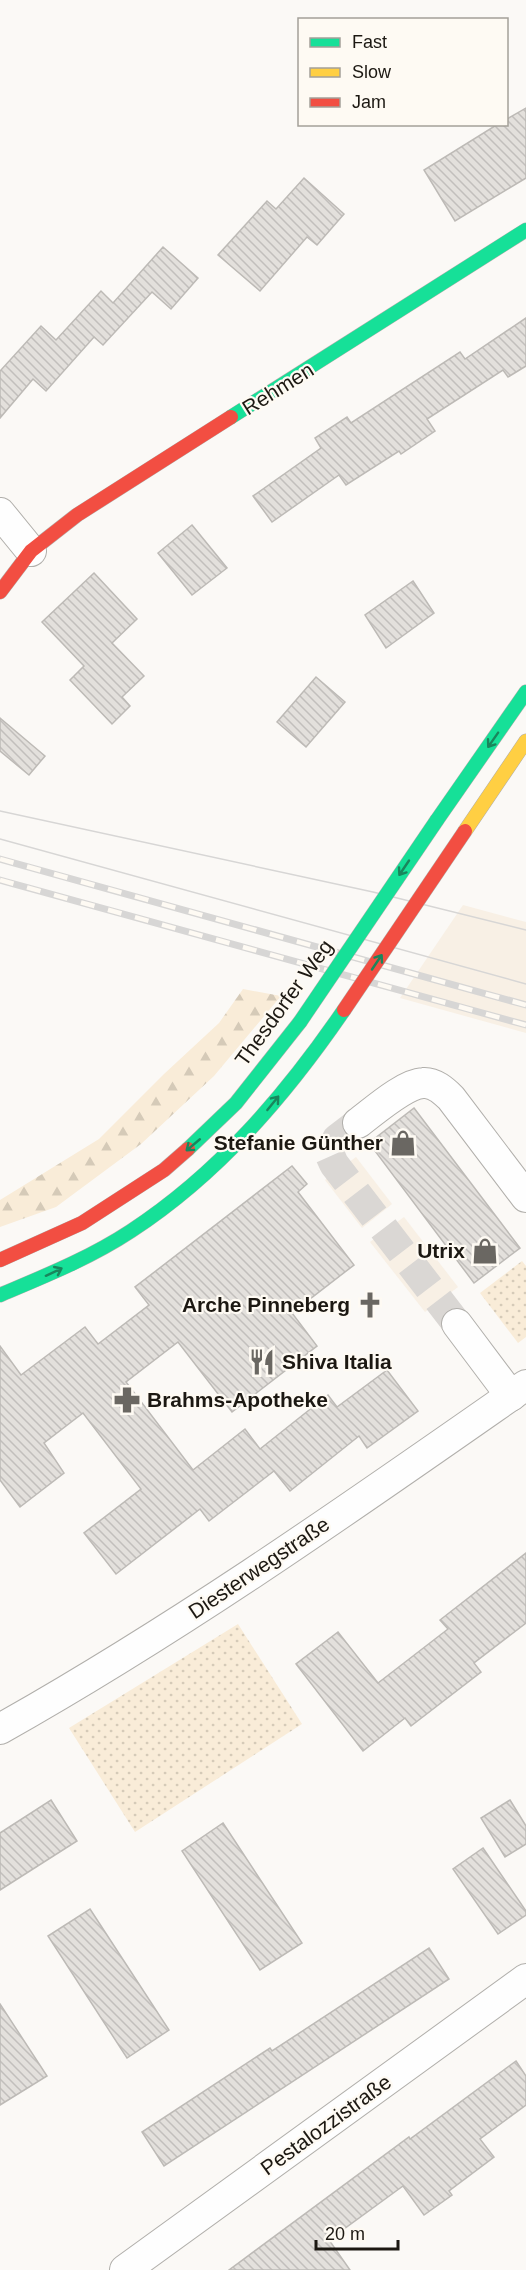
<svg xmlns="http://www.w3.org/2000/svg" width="526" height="2270" font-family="Arial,sans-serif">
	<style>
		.built { fill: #f8f0e5 }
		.forest { fill: url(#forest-firs) }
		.park { fill: url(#park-dots) }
		.building { fill: url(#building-back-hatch); stroke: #bdbab6; stroke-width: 1.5 }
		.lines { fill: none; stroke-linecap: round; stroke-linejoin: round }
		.street-tunnel { stroke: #dad7d4; stroke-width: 30; stroke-dasharray: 30 15; stroke-linecap: butt }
		.street-casing { stroke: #b1afab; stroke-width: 32 }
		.fast-casing { stroke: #b1afab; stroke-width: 15 }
		.slow-casing { stroke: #b1afab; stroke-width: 15 }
		.jam-casing { stroke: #b1afab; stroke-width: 15 }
		.street { stroke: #fefefe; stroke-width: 30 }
		.fast { stroke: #16e098; stroke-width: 14 }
		.slow { stroke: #ffcf43; stroke-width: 14 }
		.jam { stroke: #f24e42; stroke-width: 14 }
		.tram { stroke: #d7d6d5; stroke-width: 1.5 }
		.rail-casing { stroke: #d7d6d5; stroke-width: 7 }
		.rail { stroke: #fefaf3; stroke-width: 4.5; stroke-dasharray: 14; stroke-linecap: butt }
		.fast-bridge-casing { stroke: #b1afab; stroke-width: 15; stroke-linecap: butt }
		.jam-bridge-casing { stroke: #b1afab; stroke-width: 15; stroke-linecap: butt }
		.fast-bridge { stroke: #16e098; stroke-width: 14 }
		.jam-bridge { stroke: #f24e42; stroke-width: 14 }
		.oneway { stroke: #19865c }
		.labels { text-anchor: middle; stroke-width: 4.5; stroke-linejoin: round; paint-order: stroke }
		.street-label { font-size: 21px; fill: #1c1812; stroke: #fefaf3 }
		.poi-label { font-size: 21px; font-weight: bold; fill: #1c1812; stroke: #fefaf3; text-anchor: end }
	</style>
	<defs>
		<pattern id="forest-firs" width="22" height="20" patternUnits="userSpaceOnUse" patternTransform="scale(1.5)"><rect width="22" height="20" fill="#f9ecd8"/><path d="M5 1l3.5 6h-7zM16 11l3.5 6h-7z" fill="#d5cab8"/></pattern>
		<pattern id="park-dots" width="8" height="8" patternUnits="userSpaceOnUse" patternTransform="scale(1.5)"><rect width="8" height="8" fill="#f9ecd8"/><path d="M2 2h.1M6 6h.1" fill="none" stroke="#d5cab8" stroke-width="1.8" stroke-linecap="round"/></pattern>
		<pattern id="building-back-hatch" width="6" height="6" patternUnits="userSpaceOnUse" patternTransform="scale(1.5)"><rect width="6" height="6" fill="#e3e0dc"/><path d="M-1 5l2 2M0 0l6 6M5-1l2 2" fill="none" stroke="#c2bfbc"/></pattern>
	</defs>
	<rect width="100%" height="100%" fill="#fbf9f6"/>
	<!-- built -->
	<g class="built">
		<polygon points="463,905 526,922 526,1033 400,998"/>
		<polygon points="356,1157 392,1204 362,1228 325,1180"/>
		<polygon points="404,1217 458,1287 425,1312 370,1242"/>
	</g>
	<!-- forest -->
	<polygon class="forest" points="243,989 281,996 214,1076 141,1144 56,1207 0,1227 0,1200 99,1139 164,1074 219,1023"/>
	<!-- park -->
	<g class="park">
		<polygon points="522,1261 526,1266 526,1337 518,1343 480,1293"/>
		<polygon points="238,1624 302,1724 135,1832 69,1728"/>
	</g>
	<!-- building -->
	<g class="building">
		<polygon points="526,108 526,178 455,221 424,170 498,124 507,124 507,119"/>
		<polygon points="304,178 344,214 317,245 307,237 260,291 218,255 267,201 276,209"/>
		<polygon points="163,247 198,278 171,309 152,292 103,345 94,337 46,391 33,379 0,418 0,371 41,326 56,340 101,291 113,303"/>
		<polygon points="526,318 526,366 508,377 503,370 427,419 435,431 401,454 399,451 346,485 339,475 272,522 253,496 321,448 315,438 347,417 351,423 460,352 465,359"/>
		<polygon points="192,525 227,568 192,595 158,553"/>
		<polygon points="94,573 137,619 112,643 144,676 122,697 130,706 112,724 70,680 84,666 42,622"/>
		<polygon points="413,581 434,613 386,648 365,615"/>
		<polygon points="316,677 345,702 306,747 277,722"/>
		<polygon points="0,718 45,756 29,775 0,751"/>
		<polygon points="414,1108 520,1248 474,1283 369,1143"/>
		<polygon points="292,1166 307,1184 298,1192 354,1265 292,1313 317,1346 232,1412 178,1342 126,1382 193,1470 245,1429 260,1449 328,1395 337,1407 387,1370 418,1411 367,1448 359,1436 290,1491 274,1471 209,1521 200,1509 116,1574 84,1533 141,1489 83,1413 44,1443 64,1473 20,1507 0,1480 0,1346 21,1375 85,1327 98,1344 149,1305 135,1287"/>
		<polygon points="526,1553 526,1623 474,1663 481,1672 411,1726 405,1718 363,1751 296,1664 338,1632 378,1683 448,1629 440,1620"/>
		<polygon points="51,1800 77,1841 0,1890 0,1833"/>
		<polygon points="510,1800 526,1826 526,1844 505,1857 481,1818"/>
		<polygon points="223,1823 302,1943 260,1970 182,1851"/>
		<polygon points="483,1848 526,1911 526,1915 498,1934 453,1869"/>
		<polygon points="90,1909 169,2030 127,2058 48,1936"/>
		<polygon points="429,1948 449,1979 164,2166 142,2132 270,2048 272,2051"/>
		<polygon points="0,2004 47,2076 0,2105"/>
		<polygon points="516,2061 526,2076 526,2105 480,2139 494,2157 449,2191 452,2195 424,2215 403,2186 329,2240 350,2270 229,2270 409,2137 410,2139"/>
	</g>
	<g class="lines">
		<!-- street-tunnel -->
		<polyline class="street-tunnel" points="358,1123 337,1139 330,1155 334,1164 457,1324"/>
		<!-- street casing -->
		<g class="street-casing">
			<g id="street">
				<polyline points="0,513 31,551"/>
				<path d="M 358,1123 C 373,1112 404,1084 423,1083 C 434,1082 444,1091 451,1098 L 526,1197"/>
				<polyline points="457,1324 511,1396"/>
				<path d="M 0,1729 C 183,1626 354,1505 526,1385"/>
				<polyline points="125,2270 526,1979"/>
			</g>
		</g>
		<!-- fast casing -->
		<g class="fast-casing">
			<g id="fast">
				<polyline points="231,417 526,230"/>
				<polyline points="437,820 526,692"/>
				<polyline points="188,1149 236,1103 300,1022"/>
				<path d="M 0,1295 C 45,1276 90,1258 131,1231 C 218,1174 285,1096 344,1010"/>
			</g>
		</g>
		<!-- slow casing -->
		<g class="slow-casing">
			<polyline id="slow" points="465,831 526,741"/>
		</g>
		<!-- jam casing -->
		<g class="jam-casing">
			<g id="jam">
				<polyline points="0,592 31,551 77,515 231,417"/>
				<polyline points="0,1260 82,1223 164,1170 188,1149"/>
			</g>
		</g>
		<!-- street -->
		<use href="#street" class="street"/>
		<!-- fast -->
		<use href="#fast" class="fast"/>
		<!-- slow -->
		<use href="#slow" class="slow"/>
		<!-- jam -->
		<use href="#jam" class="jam"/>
		<!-- tram -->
		<g class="tram">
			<polyline points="0,811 373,892 526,930"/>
			<polyline points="0,839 526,984"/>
		</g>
		<!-- rail casing -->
		<g class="rail-casing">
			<g id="rail">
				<polyline points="0,859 526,1005"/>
				<polyline points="0,880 526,1025"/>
			</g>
		</g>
		<!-- rail -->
		<use href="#rail" class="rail"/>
		<!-- fast-bridge casing -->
		<g class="fast-bridge-casing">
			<polyline id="fast-bridge" points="300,1022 437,820"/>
		</g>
		<!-- jam-bridge casing -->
		<g class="jam-bridge-casing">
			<polyline id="jam-bridge" points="344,1010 465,831"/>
		</g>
		<!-- fast-bridge -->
		<use href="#fast-bridge" class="fast-bridge"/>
		<!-- jam-bridge -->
		<use href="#jam-bridge" class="jam-bridge"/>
	</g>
	<!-- one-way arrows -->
	<defs><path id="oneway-shaft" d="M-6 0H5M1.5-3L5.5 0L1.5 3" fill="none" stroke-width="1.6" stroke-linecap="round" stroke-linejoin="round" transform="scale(1.5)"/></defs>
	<g class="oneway">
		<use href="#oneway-shaft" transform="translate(493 740) rotate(125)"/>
		<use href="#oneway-shaft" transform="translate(404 868) rotate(124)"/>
		<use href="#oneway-shaft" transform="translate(377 962) rotate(-56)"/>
		<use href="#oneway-shaft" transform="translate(273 1103) rotate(-51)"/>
		<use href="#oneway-shaft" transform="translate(193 1145) rotate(140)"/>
		<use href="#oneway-shaft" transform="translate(54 1272) rotate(-25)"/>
	</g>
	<!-- icons -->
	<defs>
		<g id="shop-bare" transform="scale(2.07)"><path d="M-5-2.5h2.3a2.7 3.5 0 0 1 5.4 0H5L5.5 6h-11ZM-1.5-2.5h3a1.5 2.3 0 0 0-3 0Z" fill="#6a6762" stroke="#fefaf3" stroke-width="2.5" paint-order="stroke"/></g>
		<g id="church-bare" transform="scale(2.07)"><path d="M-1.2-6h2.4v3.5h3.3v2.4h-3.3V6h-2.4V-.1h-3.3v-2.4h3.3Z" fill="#6a6762" stroke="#fefaf3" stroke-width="2.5" paint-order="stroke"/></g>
		<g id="restaurant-bare" transform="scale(2.07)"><path d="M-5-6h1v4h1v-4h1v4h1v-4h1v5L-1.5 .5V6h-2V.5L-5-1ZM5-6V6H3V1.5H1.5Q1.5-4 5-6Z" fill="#6a6762" stroke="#fefaf3" stroke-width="2.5" paint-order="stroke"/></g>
		<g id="pharmacy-bare" transform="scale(2.07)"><path d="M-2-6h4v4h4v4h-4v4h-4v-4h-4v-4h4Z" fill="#6a6762" stroke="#fefaf3" stroke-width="2.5" paint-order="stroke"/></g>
	</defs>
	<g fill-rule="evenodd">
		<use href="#shop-bare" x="403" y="1143"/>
		<use href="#shop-bare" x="485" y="1251"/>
		<use href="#church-bare" x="370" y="1305"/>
		<use href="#restaurant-bare" x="262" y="1362"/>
		<use href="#pharmacy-bare" x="127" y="1400"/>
	</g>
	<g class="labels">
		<!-- street labels -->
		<g class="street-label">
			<text transform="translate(278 389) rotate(-32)" y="7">Rehmen</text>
			<text transform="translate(284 1003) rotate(-54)" y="7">Thesdorfer Weg</text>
			<text transform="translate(259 1568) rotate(-34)" y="7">Diesterwegstraße</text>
			<text transform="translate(326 2125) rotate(-36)" y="7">Pestalozzistraße</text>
		</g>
		<!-- poi labels -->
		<g class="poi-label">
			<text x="383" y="1150">Stefanie Günther</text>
			<text x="465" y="1258">Utrix</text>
			<text x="350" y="1312">Arche Pinneberg</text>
			<text x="282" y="1369" text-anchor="start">Shiva Italia</text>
			<text x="147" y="1407" text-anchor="start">Brahms-Apotheke</text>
		</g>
	</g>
	<!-- legend -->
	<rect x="298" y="18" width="210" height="108" fill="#fefaf3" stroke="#a4a099" stroke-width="1.5"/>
	<rect x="310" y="38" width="30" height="9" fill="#16e098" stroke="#a4a099" stroke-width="1.5"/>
	<text x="352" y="48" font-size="18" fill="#1c1812">Fast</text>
	<rect x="310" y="68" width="30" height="9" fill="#ffcf43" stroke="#a4a099" stroke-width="1.5"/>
	<text x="352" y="78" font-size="18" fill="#1c1812">Slow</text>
	<rect x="310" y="98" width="30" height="9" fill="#f24e42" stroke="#a4a099" stroke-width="1.5"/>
	<text x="352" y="108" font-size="18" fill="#1c1812">Jam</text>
	<!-- scale -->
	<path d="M316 2240v9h82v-9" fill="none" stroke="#1c1812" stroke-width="3"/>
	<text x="325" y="2240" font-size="18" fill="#1c1812" stroke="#fefaf3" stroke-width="4.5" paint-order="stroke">20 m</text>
</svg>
